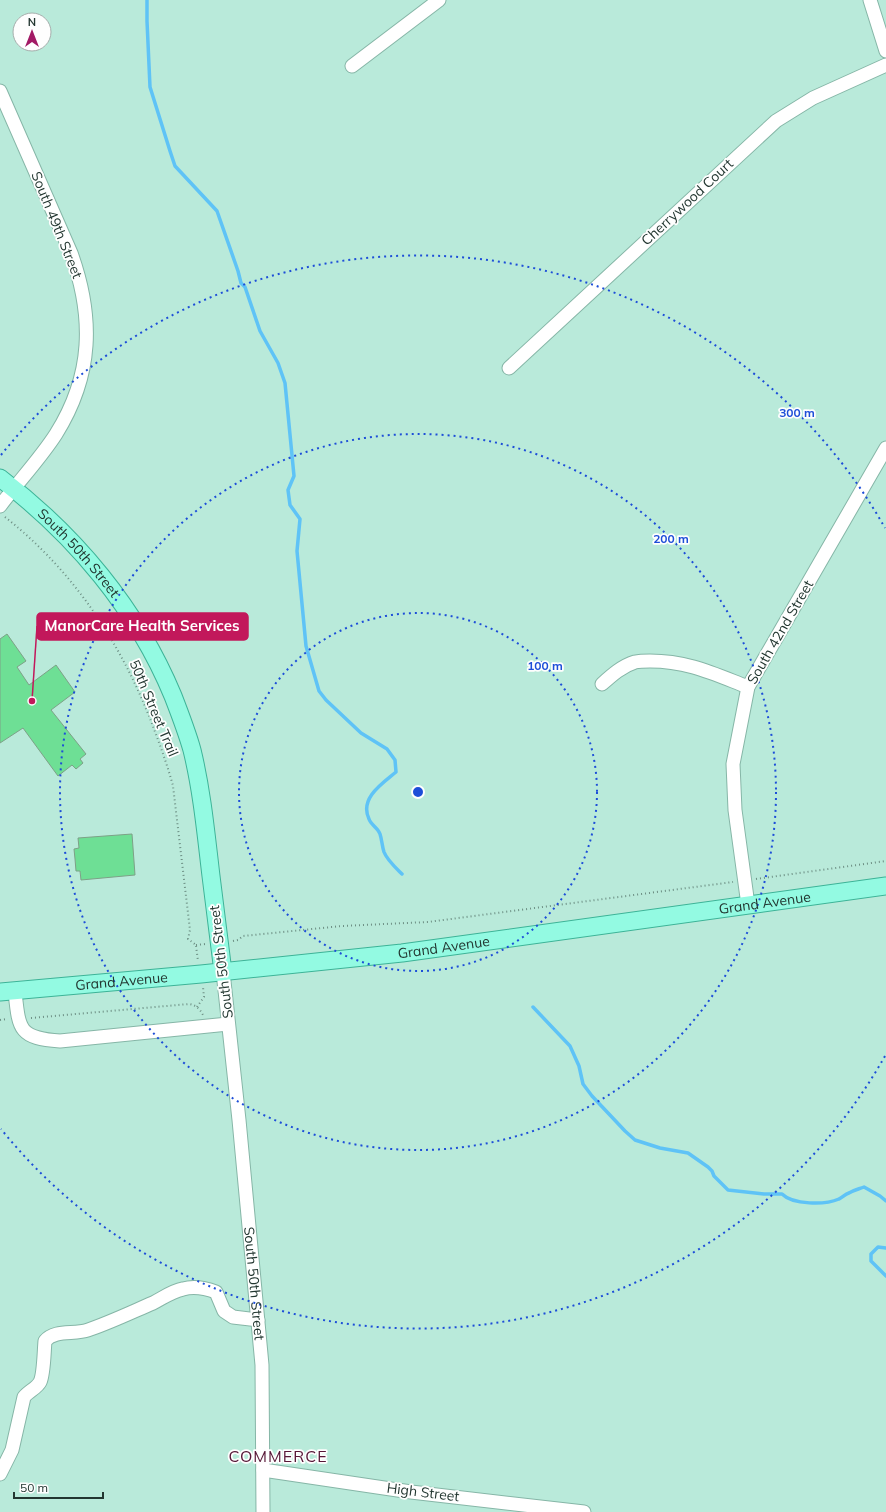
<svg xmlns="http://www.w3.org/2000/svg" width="886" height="1512" font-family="Mulish,sans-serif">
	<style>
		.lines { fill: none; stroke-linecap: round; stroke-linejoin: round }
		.stream { stroke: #5fc3f6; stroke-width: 3.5 }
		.building { fill: #6edf95; stroke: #7da187 }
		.minor-casing { stroke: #86b6a7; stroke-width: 15 }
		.major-casing { stroke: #3db397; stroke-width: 19 }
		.path { stroke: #6d8f84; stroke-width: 2; stroke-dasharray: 1 3; stroke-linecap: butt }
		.minor { stroke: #fff; stroke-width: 13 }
		.major { stroke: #93fae2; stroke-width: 17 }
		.ring { fill: none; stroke: #1d4ed8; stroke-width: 2; stroke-dasharray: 2 4 }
		.labels { text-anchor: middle; stroke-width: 3.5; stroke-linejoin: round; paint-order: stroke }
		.street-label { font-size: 14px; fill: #223630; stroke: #fefefe }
		.quarter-label { font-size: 16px; letter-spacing: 1px; fill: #571737; stroke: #fefefe }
		.centre { fill: #1d4ed8; stroke: #fefefe; stroke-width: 2 }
		.ring-label { font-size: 12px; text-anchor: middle; font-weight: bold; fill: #1d4ed8; stroke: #fefefe; stroke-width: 3.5; stroke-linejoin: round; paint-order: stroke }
		.leader { fill: none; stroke: #c2185b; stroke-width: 1.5 }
		.callout-dot { fill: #c2185b; stroke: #fefefe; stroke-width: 1.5 }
		.callout { fill: #c2185b; stroke: #c2185b; stroke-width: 1.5 }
		.callout-label { font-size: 15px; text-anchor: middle; font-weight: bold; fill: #fff }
	</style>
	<rect width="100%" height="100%" fill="#b9eada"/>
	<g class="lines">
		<!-- stream -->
		<g class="stream">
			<path d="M 147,0 L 147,21 L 150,87 L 170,151 L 175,166 L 217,211 L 238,271 L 241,283 L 245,287 L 260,331 L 278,363 L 285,383 L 294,476 L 288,490 L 290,505 L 300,519 L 297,551 L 306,646 L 319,691 L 326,700 L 361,733 L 387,749 L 395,760 L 396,772 C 383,783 359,798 369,819 C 371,825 378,828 380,834 C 382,840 382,846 384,852 C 387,860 396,868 402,874"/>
			<path d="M 533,1007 L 570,1046 L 579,1066 L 583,1084 L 592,1096 L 625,1131 L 635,1140 L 660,1148 L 688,1153 L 708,1167 L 712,1171 L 714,1176 L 728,1190 L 764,1194 L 782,1194 C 793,1205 825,1205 839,1199 C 842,1198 845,1194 849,1193 C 854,1190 859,1189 864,1187 L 880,1196 L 886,1201"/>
			<polyline points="886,1248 878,1247 871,1254 871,1261 886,1276"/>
		</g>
	</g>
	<!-- building -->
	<g class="building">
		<polygon points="7,634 26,661 17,667 29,685 56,665 75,692 51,710 86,754 80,759 83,763 76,769 72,765 58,776 23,728 0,743 0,639"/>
		<polygon points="132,834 135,875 81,880 80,871 76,871 75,859 74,849 79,848 78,838"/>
	</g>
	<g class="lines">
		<!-- minor casing -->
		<g class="minor-casing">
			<g id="minor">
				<polyline points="870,0 886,51"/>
				<polyline points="352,66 439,0"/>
				<path d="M 0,91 L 71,253 C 94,317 93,375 56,434 C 40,459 18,482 0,506"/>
				<polyline points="509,368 776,121 813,98 886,65"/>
				<path d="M 602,684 C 612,675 622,666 635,662 C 640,661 646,661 650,661 C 688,661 714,674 748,687"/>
				<polyline points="748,905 735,810 733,764 748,687 886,448"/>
				<path id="s1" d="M 223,972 L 239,1120 L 262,1365 L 263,1512"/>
				<path d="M 15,992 C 19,1030 19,1038 60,1041 L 228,1024"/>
				<polyline points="263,1470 411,1492 584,1512"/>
				<path d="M 0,1474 L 12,1450 L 24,1397 C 29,1391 37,1388 40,1382 C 44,1374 44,1351 45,1341 C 55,1329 74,1335 88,1330 C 109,1323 132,1312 153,1303 C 163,1298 172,1291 183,1289 C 194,1286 205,1288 216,1292 L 224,1311 L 233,1317 L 258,1320"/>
			</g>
		</g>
		<!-- major casing -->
		<g class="major-casing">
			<g id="major">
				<path id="s2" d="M 0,478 C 75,535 137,609 173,696 C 180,714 187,732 192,750 C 202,791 206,834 211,876 C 215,908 219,940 223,972"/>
				<path id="s3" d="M 0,992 L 201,974 L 402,953 L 886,886"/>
			</g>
		</g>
		<!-- path -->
		<g class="path">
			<path d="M 5,517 C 75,572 123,646 154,729 C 161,748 168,767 173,786 L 190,930 L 188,939 L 196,945"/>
			<polyline points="756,879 886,861"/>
			<polyline points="233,941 238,940 243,936 342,926 428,922 733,882"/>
			<polyline points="196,945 206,944"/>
			<polyline points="196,946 198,961"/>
			<polyline points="197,1007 204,997 203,987"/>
			<path d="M 31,1018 L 189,1004 C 196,1005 200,1009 203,1015"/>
			<polyline points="0,1020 7,1019"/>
		</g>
		<!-- minor -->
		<use href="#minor" class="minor"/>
		<!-- major -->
		<use href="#major" class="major"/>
	</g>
	<!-- distance rings -->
	<g class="ring">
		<circle cx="418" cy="792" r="179"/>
		<circle cx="418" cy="792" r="358"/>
		<path d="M885 1056A536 536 0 0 1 1 1129M1 455A536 536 0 0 1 885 528"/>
	</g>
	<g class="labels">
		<!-- street labels -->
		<g class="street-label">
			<text transform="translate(687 202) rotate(-43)" y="5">Cherrywood Court</text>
			<text transform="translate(57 225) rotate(68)" y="5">South 49th Street</text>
			<text dy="5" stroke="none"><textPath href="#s2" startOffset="109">South 50th Street</textPath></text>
			<text transform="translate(780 632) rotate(-60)" y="5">South 42nd Street</text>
			<text transform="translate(154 708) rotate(67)" y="5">50th Street Trail</text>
			<text dy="5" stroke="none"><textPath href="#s3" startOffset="770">Grand Avenue</textPath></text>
			<text dy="5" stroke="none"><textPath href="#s3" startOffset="446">Grand Avenue</textPath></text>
			<text transform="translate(221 962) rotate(-97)" y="5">South 50th Street</text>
			<text dy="5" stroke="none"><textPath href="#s3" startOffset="122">Grand Avenue</textPath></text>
			<text dy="5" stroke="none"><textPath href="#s1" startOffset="313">South 50th Street</textPath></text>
			<text transform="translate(423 1492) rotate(7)" y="5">High Street</text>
		</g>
		<!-- quarter labels -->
		<g class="quarter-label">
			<text x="278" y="1462">COMMERCE</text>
		</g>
	</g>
	<circle cx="418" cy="792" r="6" class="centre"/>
	<g class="ring-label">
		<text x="797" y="417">300 m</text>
		<text x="671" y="543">200 m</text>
		<text x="545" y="670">100 m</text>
	</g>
	<!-- callouts -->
	<path class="leader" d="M32 701L37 626"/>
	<circle class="callout-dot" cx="32" cy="701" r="4"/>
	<rect class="callout" x="37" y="613" width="211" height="27" rx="4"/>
	<g class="callout-label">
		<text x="142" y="631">ManorCare Health Services</text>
	</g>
	<!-- north arrow -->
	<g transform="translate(32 32)"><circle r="19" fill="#fefefe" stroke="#a6aeac"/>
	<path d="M0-3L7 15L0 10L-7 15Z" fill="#a21a65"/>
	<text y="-6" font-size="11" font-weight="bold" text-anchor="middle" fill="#223630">N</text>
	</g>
	<!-- scale -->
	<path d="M14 1492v6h89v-6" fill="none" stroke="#223630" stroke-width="2"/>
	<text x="20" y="1492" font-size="12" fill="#223630" stroke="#fefefe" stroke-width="3" paint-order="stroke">50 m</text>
</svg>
